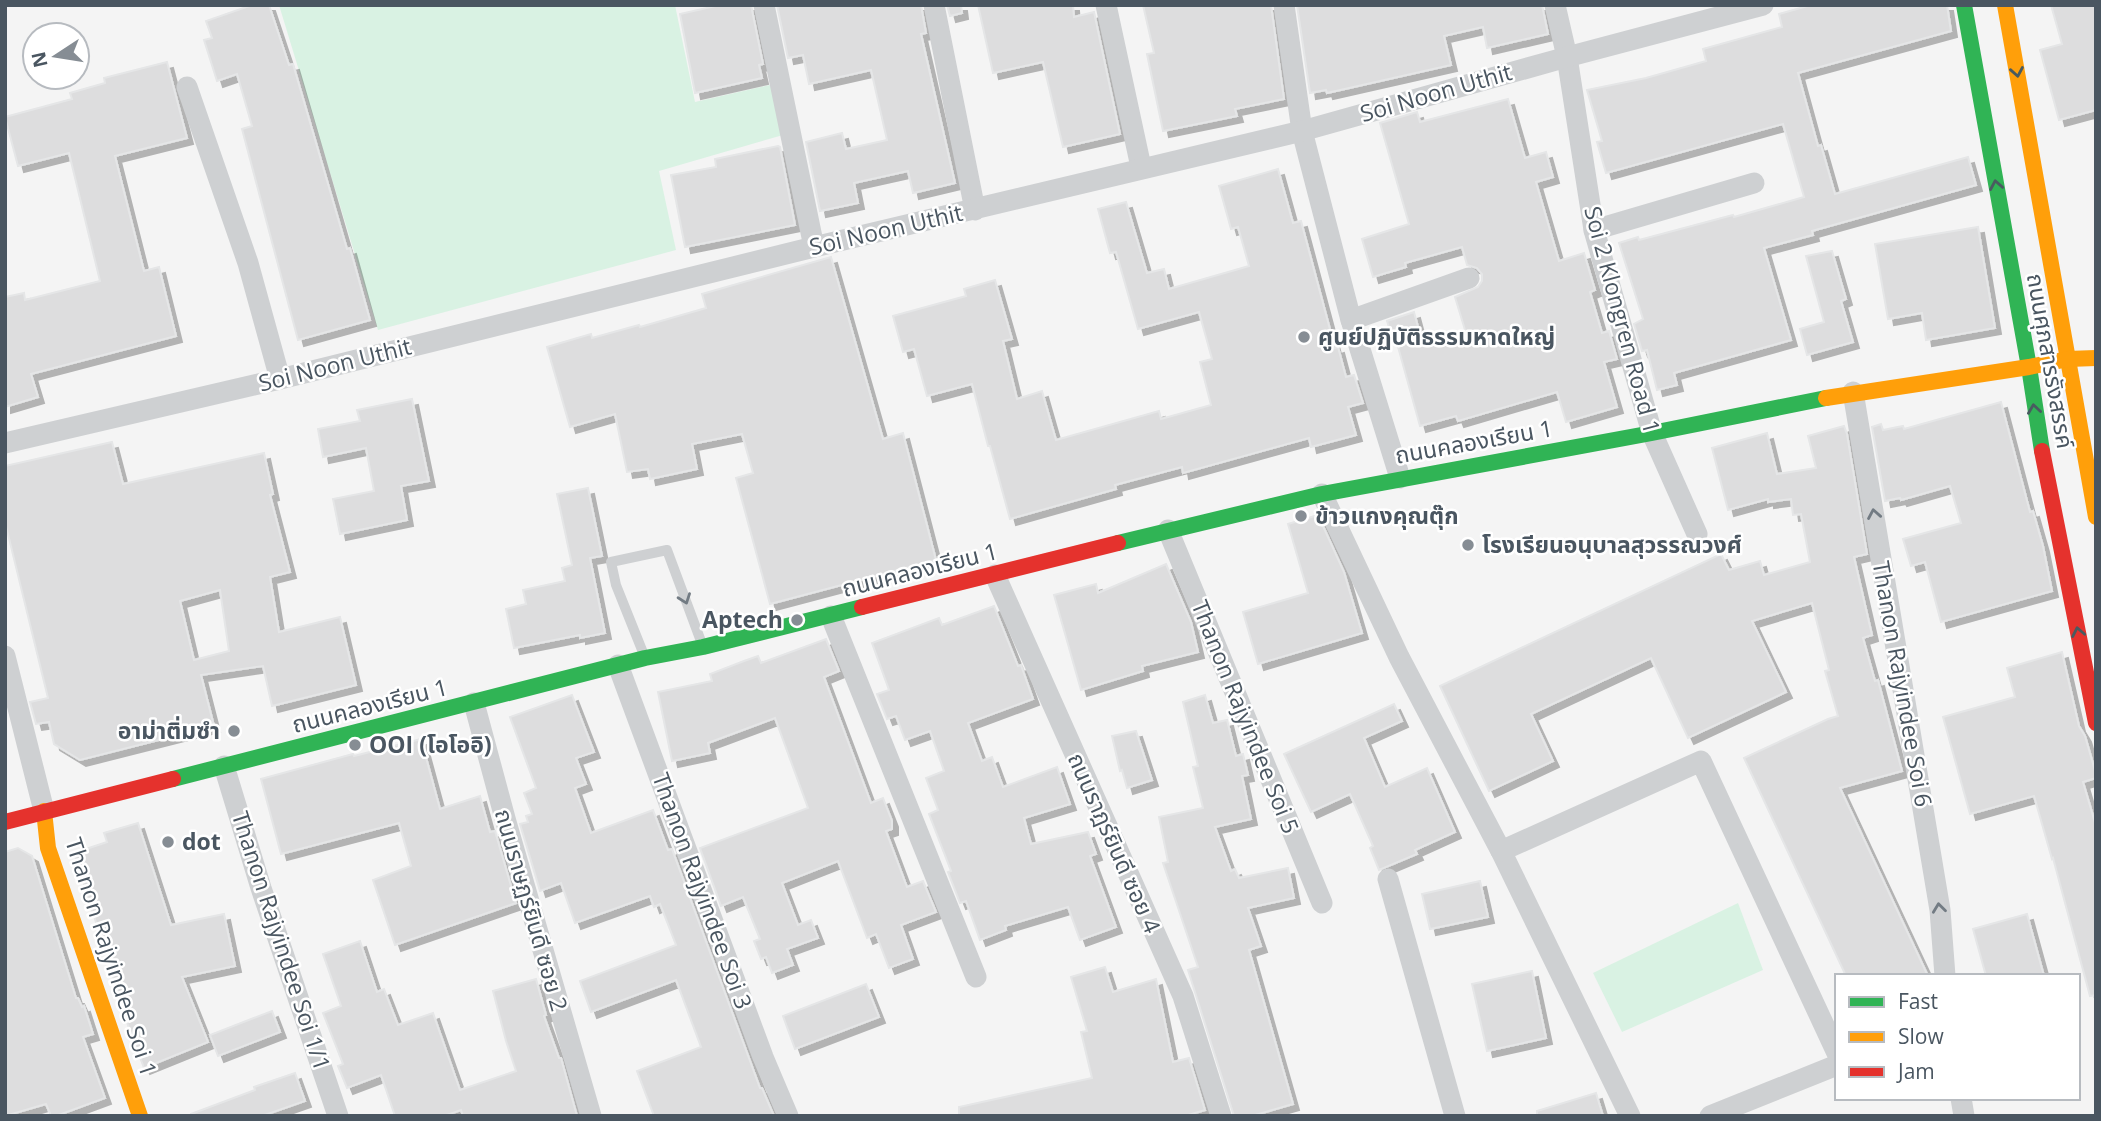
<svg xmlns="http://www.w3.org/2000/svg" width="2101" height="1121" font-family="'Open Sans','Noto Sans Thai',sans-serif">
	<style>
		.green { fill: #d9f2e3 }
		.building { fill: #ddddde; stroke: #e5e6e7; stroke-width: 2; fill-rule: evenodd; filter: url(#shadow) }
		.lines { fill: none; stroke-linecap: round; stroke-linejoin: round }
		.lane { stroke: #ced0d2; stroke-width: 10 }
		.street { stroke: #ced0d2; stroke-width: 21 }
		.fast { stroke: #30b455; stroke-width: 16 }
		.slow { stroke: #ff9f0a; stroke-width: 16 }
		.jam { stroke: #e5322d; stroke-width: 16 }
		.oneway { stroke: #495b60 }
		.oneway2 { stroke: #727b83 }
		.poi-dot { fill: #868d94; stroke: #fff; stroke-width: 2.5 }
		.labels { text-anchor: middle; stroke-width: 5; stroke-linejoin: round; paint-order: stroke }
		.street-label { font-size: 23px; fill: #4a5661; stroke: #fff }
		.poi-label { font-size: 23px; font-weight: bold; fill: #4a5661; stroke: #fff; text-anchor: start }
	</style>
	<defs>
		<filter id="shadow"><feDropShadow dx="6" dy="6" stdDeviation="0" flood-color="#0004"/></filter>
	</defs>
	<rect width="100%" height="100%" fill="#f4f4f4"/>
	<!-- green -->
	<g class="green">
		<polygon points="279,5 675,5 695,102 770,85 790,133 659,171 676,250 378,330"/>
		<polygon points="1738,903 1763,970 1622,1032 1593,973"/>
	</g>
	<!-- building -->
	<g class="building">
		<polygon points="252,5 269,5 289,65 293,64 347,249 350,248 370,320 298,340 242,129 252,126 237,74 217,81 204,40 212,38 206,21"/>
		<polygon points="720,5 751,5 763,64 759,65 762,78 695,93 680,14"/>
		<polygon points="777,5 921,5 926,33 921,34 955,183 913,193 908,171 854,183 858,203 820,211 806,142 842,133 846,149 887,140 871,70 809,84 803,55 788,58"/>
		<polygon points="947,5 961,5 962,13 950,16"/>
		<polygon points="978,5 1073,5 1074,17 1094,12 1120,134 1063,147 1043,62 993,73"/>
		<polygon points="1143,5 1271,5 1284,99 1235,109 1237,116 1163,131 1147,54 1154,53"/>
		<polygon points="1297,5 1542,5 1548,34 1487,48 1483,27 1444,36 1451,65 1327,93 1326,90 1310,93"/>
		<polygon points="1811,5 1947,5 1951,31 1798,73 1818,146 1821,145 1835,194 1968,157 1976,185 1812,231 1813,235 1764,248 1791,340 1674,373 1677,385 1657,390 1647,350 1642,351 1634,324 1643,319 1619,243 1638,237 1639,240 1733,215 1734,217 1804,197 1783,124 1606,173 1597,142 1602,141 1587,90 1646,78 1706,61 1703,49 1782,27 1779,14"/>
		<polygon points="2051,5 2096,5 2096,110 2059,120 2040,50 2062,44"/>
		<polygon points="167,62 187,138 115,156 144,271 159,267 176,336 31,374 38,397 5,407 5,297 24,293 25,300 100,281 69,153 18,166 5,117 72,99 70,93 105,83 104,78"/>
		<polygon points="1508,99 1525,158 1546,152 1553,177 1536,182 1559,261 1584,253 1595,290 1590,292 1602,333 1609,331 1617,359 1604,362 1617,407 1566,422 1557,392 1458,421 1456,416 1420,426 1395,336 1392,337 1387,321 1414,312 1422,342 1465,330 1455,297 1478,287 1482,281 1482,274 1477,268 1467,265 1462,247 1405,263 1406,267 1373,277 1362,239 1409,224 1380,123 1417,112 1420,122"/>
		<polygon points="778,146 780,147 795,225 685,247 671,175 716,167 715,159"/>
		<polygon points="1278,169 1293,223 1301,221 1335,348 1338,347 1346,377 1354,375 1363,403 1348,407 1356,435 1311,447 1309,438 1183,473 1182,467 1115,485 1116,489 1010,519 990,446 988,446 972,384 927,396 914,349 903,352 893,316 966,296 964,289 995,280 1012,339 1003,341 1017,399 1042,391 1056,440 1159,411 1161,419 1211,405 1200,362 1212,359 1199,312 1138,329 1116,252 1110,253 1098,209 1126,202 1147,273 1164,269 1169,289 1249,266 1238,227 1231,229 1219,186"/>
		<polygon points="1978,227 1995,328 1926,340 1922,313 1888,319 1875,244"/>
		<polygon points="1832,251 1846,299 1841,301 1853,342 1807,355 1800,329 1824,322 1806,256"/>
		<polygon points="831,257 883,439 903,433 936,560 770,604 736,478 753,473 742,434 692,444 697,469 650,479 648,469 627,472 615,414 570,427 547,347 591,334 592,338 639,325 640,327 706,308 702,294"/>
		<polygon points="412,399 429,481 401,486 407,520 340,534 333,499 374,491 366,448 323,457 318,429 360,421 357,410"/>
		<polygon points="2001,402 2030,512 2033,511 2043,546 2052,591 1941,622 1925,562 1911,566 1903,539 1961,523 1950,486 1901,500 1900,498 1885,501 1872,427 1881,424 1883,430 1903,426 1904,429"/>
		<polygon points="1844,426 1847,434 1867,554 1854,557 1872,635 1863,638 1875,681 1878,680 1902,771 1840,788 1928,976 1846,976 1744,758 1828,719 1838,716 1825,671 1829,670 1812,603 1752,621 1786,692 1688,738 1651,658 1531,714 1553,761 1489,791 1440,686 1721,554 1729,570 1760,561 1764,575 1810,562 1801,514 1793,515 1791,499 1768,502 1768,499 1728,510 1712,448 1767,433 1777,474 1816,468 1808,436"/>
		<path d="M 112,442 L 123,484 L 264,453 L 273,494 L 270,495 L 290,572 L 270,577 L 279,632 L 340,617 L 356,685 L 272,706 L 263,666 L 201,675 L 214,726 L 80,760 L 54,744 L 49,722 L 36,724 L 30,702 L 48,698 L 5,522 L 5,466 ZM 220,590 L 229,651 L 194,660 L 180,601 Z"/>
		<polygon points="588,488 602,556 590,558 605,633 580,638 580,635 514,648 506,609 526,604 523,590 565,581 562,568 572,565 557,494"/>
		<polygon points="1318,515 1344,572 1362,633 1258,664 1243,612 1308,593 1288,524"/>
		<polygon points="1166,564 1191,622 1198,652 1142,666 1143,671 1081,690 1054,595 1096,584 1098,593"/>
		<polygon points="994,606 1018,666 1021,665 1022,668 1033,699 968,723 982,761 992,757 1003,787 1057,767 1070,804 1024,818 1031,844 1088,832 1096,854 1090,856 1116,927 1080,940 1068,907 1005,926 1006,930 980,940 966,901 960,903 948,872 951,871 929,814 938,810 926,778 944,771 930,731 905,740 896,716 887,719 877,694 889,690 872,643 939,618 942,625"/>
		<polygon points="826,639 839,671 824,677 871,803 883,798 892,821 892,829 886,831 907,887 923,881 936,912 901,925 913,959 889,968 876,934 867,938 838,861 782,883 798,925 811,920 818,938 787,949 793,965 772,973 766,957 761,959 754,941 760,939 743,897 721,906 700,848 808,808 775,718 708,743 710,753 672,761 658,692 712,681 710,674 744,661 758,656 761,663"/>
		<polygon points="2062,652 2079,726 2085,736 2096,774 2096,778 2083,782 2096,826 2096,995 2090,996 2053,858 2052,859 2034,796 1970,814 1943,717 2015,697 2007,668"/>
		<polygon points="572,695 594,752 576,758 586,784 575,788 591,833 653,810 668,850 672,849 760,1088 762,1088 774,1116 654,1116 637,1071 701,1047 676,980 591,1012 580,981 676,945 660,904 654,907 650,896 575,923 561,883 540,891 520,824 528,822 526,816 532,814 524,793 536,788 510,717"/>
		<polygon points="1205,695 1213,723 1227,720 1236,756 1243,754 1248,775 1242,776 1251,819 1215,827 1231,871 1235,869 1239,878 1288,868 1294,898 1248,908 1261,946 1249,950 1293,1104 1252,1116 1234,1116 1188,970 1198,967 1163,863 1168,862 1159,817 1203,808 1193,767 1198,766 1183,702"/>
		<polygon points="1394,704 1402,721 1364,738 1385,787 1427,768 1455,832 1415,850 1417,854 1379,870 1370,848 1373,846 1350,794 1311,812 1284,754"/>
		<polygon points="1136,731 1152,780 1127,788 1122,770 1120,771 1112,736"/>
		<polygon points="421,739 440,809 480,796 490,832 495,831 516,903 395,945 373,880 411,866 399,823 281,854 261,779 353,754 354,756"/>
		<polygon points="138,823 171,925 224,914 235,966 182,977 208,1042 144,1068 116,993 118,992 74,853 107,842 104,833"/>
		<polygon points="18,848 32,856 76,998 78,998 82,1007 84,1006 93,1034 83,1037 105,1098 56,1116 51,1116 46,1104 5,1116 5,852"/>
		<polygon points="1480,881 1488,917 1430,929 1422,894"/>
		<polygon points="2027,914 2044,976 1986,976 1973,929"/>
		<polygon points="360,941 377,992 384,989 398,1025 433,1013 460,1090 516,1071 506,1041 493,991 536,979 546,1015 544,1016 559,1058 561,1058 577,1116 463,1116 461,1110 444,1116 395,1116 381,1075 347,1088 338,1066 343,1064 323,1013 341,1006 323,954"/>
		<polygon points="1105,967 1113,992 1156,979 1173,1062 1189,1058 1205,1110 1185,1116 959,1116 959,1107 1092,1078 1081,1032 1087,1031 1071,977"/>
		<polygon points="1532,971 1546,1038 1487,1051 1472,984"/>
		<polygon points="866,984 879,1017 795,1049 783,1016"/>
		<polygon points="272,1011 280,1032 218,1056 210,1035"/>
		<polygon points="295,1073 305,1101 262,1116 191,1116 191,1114 255,1090 254,1087"/>
		<polygon points="1596,1093 1603,1116 1537,1116 1537,1111"/>
	</g>
	<g class="lines">
		<!-- lane -->
		<polyline class="lane" points="644,655 616,585 611,562 667,550 702,644"/>
		<!-- street -->
		<g class="street">
			<polyline points="764,5 814,247"/>
			<polyline points="934,5 975,210"/>
			<polyline points="1106,5 1141,167"/>
			<polyline points="1284,5 1302,131 1351,320 1400,478"/>
			<polyline points="1555,5 1567,57 1594,230 1652,433 1697,534"/>
			<polyline points="187,87 248,263 280,379"/>
			<polyline points="1594,230 1754,183"/>
			<polyline points="1351,320 1469,278"/>
			<polyline points="1853,392 1940,910 1945,976"/>
			<polyline points="5,443 280,379 814,247 1302,131 1567,57 1763,5"/>
			<polyline points="1322,494 1399,657 1501,851 1630,1116"/>
			<polyline points="1168,530 1322,903"/>
			<polyline points="995,575 1183,996 1221,1116"/>
			<polyline points="831,616 976,977"/>
			<polyline points="5,656 44,811"/>
			<polyline points="618,665 763,1057 788,1116"/>
			<polyline points="474,703 506,822 591,1116"/>
			<polyline points="224,766 261,888 338,1116"/>
			<polyline points="1501,851 1701,761 1837,1053"/>
			<polyline points="1388,879 1455,1116"/>
			<polyline points="1961,1098 1964,1116"/>
			<polyline points="1710,1116 1837,1065"/>
		</g>
		<!-- fast -->
		<g class="fast">
			<polyline points="1964,5 2029,367 2042,451"/>
			<polyline points="1118,543 1322,494 1652,433 1826,398"/>
			<polyline points="173,779 645,658 703,647 862,607"/>
		</g>
		<!-- slow -->
		<g class="slow">
			<polyline points="2005,5 2096,517"/>
			<polyline points="1826,398 2029,367 2068,359 2096,358"/>
			<polyline points="44,811 48,848 140,1116"/>
		</g>
		<!-- jam -->
		<g class="jam">
			<polyline points="2042,451 2096,723"/>
			<polyline points="862,607 1118,543"/>
			<polyline points="5,822 173,779"/>
		</g>
	</g>
	<!-- one-way arrows -->
	<defs><path id="oneway-chevron" d="M-2-3.5L2.5 0L-2 3.5" fill="none" stroke-width="1.6" stroke-linecap="round" stroke-linejoin="round" transform="scale(1.75)"/></defs>
	<g class="oneway">
		<use href="#oneway-chevron" transform="translate(2017 72) rotate(80)"/>
		<use href="#oneway-chevron" transform="translate(1996 185) rotate(-100)"/>
		<use href="#oneway-chevron" transform="translate(2034 409) rotate(-98)"/>
		<use href="#oneway-chevron" transform="translate(2078 632) rotate(-101)"/>
	</g>
	<g class="oneway2">
		<use href="#oneway-chevron" transform="translate(1874 514) rotate(-100)"/>
		<use href="#oneway-chevron" transform="translate(685 599) rotate(70)"/>
		<use href="#oneway-chevron" transform="translate(1939 908) rotate(-97)"/>
	</g>
	<!-- markers -->
	<g class="poi-dot">
		<circle cx="1304" cy="337" r="7"/>
		<circle cx="1301" cy="516" r="7"/>
		<circle cx="1468" cy="545" r="7"/>
		<circle cx="797" cy="620" r="7"/>
		<circle cx="234" cy="731" r="7"/>
		<circle cx="355" cy="745" r="7"/>
		<circle cx="168" cy="842" r="7"/>
	</g>
	<g class="labels">
		<!-- street labels -->
		<g class="street-label">
			<text transform="translate(1436 93) rotate(-16)" y="8">Soi Noon Uthit</text>
			<text transform="translate(886 230) rotate(-13)" y="8">Soi Noon Uthit</text>
			<text transform="translate(1622 320) rotate(75)" y="8">Soi 2 Klongren Road 1</text>
			<text transform="translate(2050 361) rotate(80)" y="8">ถนนศุภสารรังสรรค์</text>
			<text transform="translate(335 365) rotate(-14)" y="8">Soi Noon Uthit</text>
			<text transform="translate(1474 442) rotate(-10)" y="8">ถนนคลองเรียน 1</text>
			<text transform="translate(920 570) rotate(-14)" y="8">ถนนคลองเรียน 1</text>
			<text transform="translate(1902 684) rotate(80)" y="8">Thanon Rajyindee Soi 6</text>
			<text transform="translate(370 706) rotate(-14)" y="8">ถนนคลองเรียน 1</text>
			<text transform="translate(1245 717) rotate(68)" y="8">Thanon Rajyindee Soi 5</text>
			<text transform="translate(1114 843) rotate(66)" y="8">ถนนราฎร์ยินดี ซอย 4</text>
			<text transform="translate(702 891) rotate(70)" y="8">Thanon Rajyindee Soi 3</text>
			<text transform="translate(531 910) rotate(74)" y="8">ถนนราษฏร์ยินดี ซอย 2</text>
			<text transform="translate(281 941) rotate(72)" y="8">Thanon Rajyindee Soi 1/1</text>
			<text transform="translate(111 957) rotate(72)" y="8">Thanon Rajyindee Soi 1</text>
		</g>
		<!-- poi labels -->
		<g class="poi-label">
			<text x="1318" y="345">ศูนย์ปฏิบัติธรรมหาดใหญ่</text>
			<text x="1315" y="524">ข้าวแกงคุณตุ๊ก</text>
			<text x="1482" y="553">โรงเรียนอนุบาลสุวรรณวงศ์</text>
			<text x="783" y="628" text-anchor="end">Aptech</text>
			<text x="220" y="739" text-anchor="end">อาม่าติ่มซำ</text>
			<text x="369" y="753">OOI (โอโออิ)</text>
			<text x="182" y="850">dot</text>
		</g>
	</g>
	<!-- border -->
	<rect width="2101" height="1121" fill="none" stroke="#4a5661" stroke-width="14"/>
	<!-- legend -->
	<rect x="1835" y="974" width="245" height="126" fill="#ffffff" stroke="#b7bbc0" stroke-width="2"/>
	<rect x="1849" y="997" width="35" height="10" fill="#30b455" stroke="#b7bbc0" stroke-width="2"/>
	<text x="1898" y="1009" font-size="21" fill="#4a5661">Fast</text>
	<rect x="1849" y="1032" width="35" height="10" fill="#ff9f0a" stroke="#b7bbc0" stroke-width="2"/>
	<text x="1898" y="1044" font-size="21" fill="#4a5661">Slow</text>
	<rect x="1849" y="1067" width="35" height="10" fill="#e5322d" stroke="#b7bbc0" stroke-width="2"/>
	<text x="1898" y="1079" font-size="21" fill="#4a5661">Jam</text>
	<!-- north arrow -->
	<g transform="translate(56 56) rotate(258)"><circle r="33" fill="#ffffff" stroke="#b7bbc0" stroke-width="2"/>
	<path d="M0-5L12 26L0 18L-12 26Z" fill="#868d94"/>
	<text y="-10" font-size="19" font-weight="bold" text-anchor="middle" fill="#4a5661">N</text>
	</g>
</svg>
